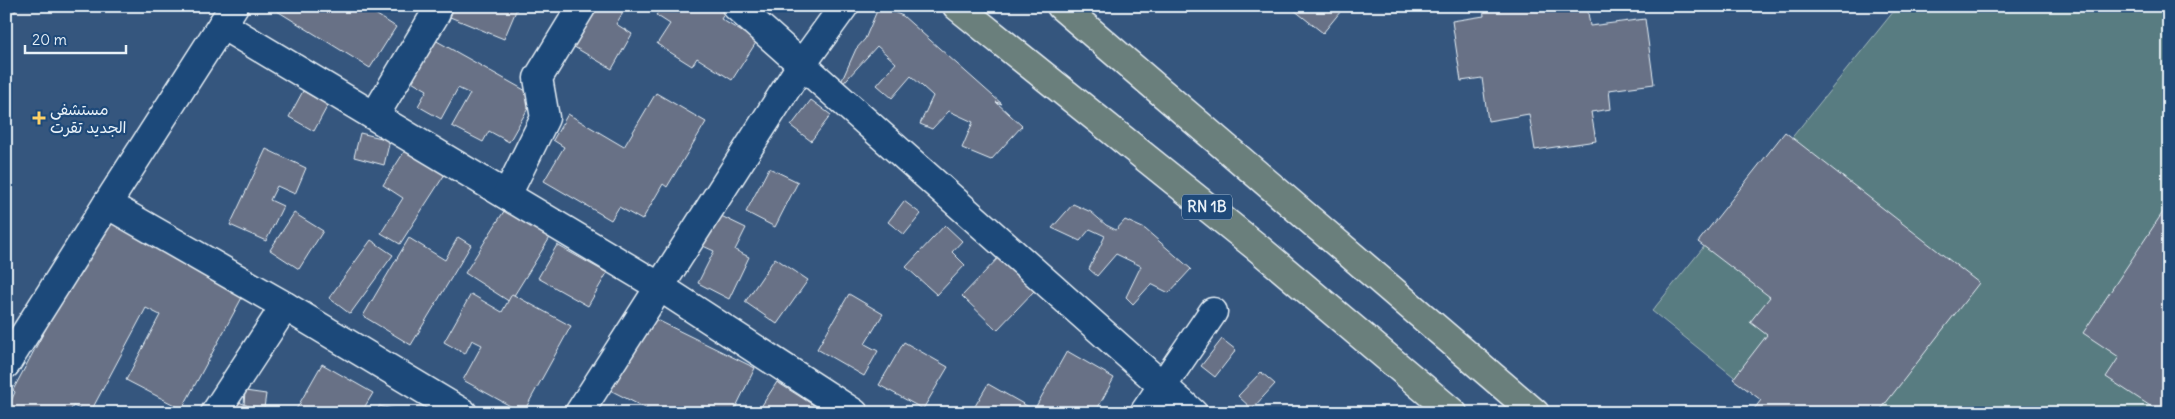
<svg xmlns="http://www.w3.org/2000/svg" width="2175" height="419" font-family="Delius,'Playpen Sans Arabic',sans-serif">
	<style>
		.green { fill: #587c81; stroke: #a0b6bc }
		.building { fill: #677186; stroke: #e8f1f8 }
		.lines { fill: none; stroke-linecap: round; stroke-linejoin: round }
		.minor-casing { stroke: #e8f1f8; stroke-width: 31 }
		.primary-casing { stroke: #e8f1f8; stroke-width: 31 }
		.minor { stroke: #1f4a7a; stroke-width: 28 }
		.primary { stroke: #6b7f7c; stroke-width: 28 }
		.poi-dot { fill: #ffd166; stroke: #1f4a7a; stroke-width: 2 }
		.labels { text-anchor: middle; stroke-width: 4.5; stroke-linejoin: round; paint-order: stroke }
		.shield { fill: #1f4a7a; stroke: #acbfd2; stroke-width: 1 }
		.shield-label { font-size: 15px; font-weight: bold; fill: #e8f1f8 }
		.poi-label { font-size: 16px; fill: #e8f1f8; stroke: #1f4a7a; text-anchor: start }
	</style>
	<rect width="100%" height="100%" fill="#35567e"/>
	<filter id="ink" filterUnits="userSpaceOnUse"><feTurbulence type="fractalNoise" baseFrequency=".02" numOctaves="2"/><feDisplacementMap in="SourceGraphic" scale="10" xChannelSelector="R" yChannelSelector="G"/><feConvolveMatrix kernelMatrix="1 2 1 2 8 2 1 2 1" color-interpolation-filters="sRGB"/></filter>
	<g filter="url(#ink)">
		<!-- green -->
		<polygon class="green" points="1898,6 2169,6 2169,413 1779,413 1652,311"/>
		<!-- building -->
		<g class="building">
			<polygon points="6,6 18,6 15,12 9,10 6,17"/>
			<polygon points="269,6 363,6 396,27 370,68"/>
			<polygon points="455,6 518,6 504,39 450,17"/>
			<polygon points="585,6 627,6 616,24 632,34 612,69 564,41"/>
			<polygon points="662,6 719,6 726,11 721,19 757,41 732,80 697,58 692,66 657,44 670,24 656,15"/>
			<polygon points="879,6 903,16 1002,104 996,102 1022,126 991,160 962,148 973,122 949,111 932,129 920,124 933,96 911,76 892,98 877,85 896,63 877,46 838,89 856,49 865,39"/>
			<polygon points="1289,6 1345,6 1323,33"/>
			<polygon points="1483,6 1587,6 1590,26 1645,19 1654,84 1609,90 1611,109 1591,112 1596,141 1535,150 1529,114 1488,121 1482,78 1461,81 1452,21 1484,16"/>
			<polygon points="426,35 535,96 509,142 489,131 483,142 452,126 470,94 458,88 441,119 418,106 427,90 403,76"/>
			<polygon points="303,91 328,105 314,131 289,117"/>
			<polygon points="656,93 706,122 667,187 663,184 642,220 619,207 611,220 544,181 564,147 553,140 568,114 624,147"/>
			<polygon points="811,100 831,115 811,141 791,126"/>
			<polygon points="1785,132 1979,283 1878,413 1751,413 1761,400 1733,379 1767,335 1750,322 1770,297 1698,242"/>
			<polygon points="360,133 390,140 384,165 354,157"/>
			<polygon points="266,149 306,168 295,194 277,186 270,200 283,206 266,241 230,225"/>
			<polygon points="406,149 445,174 400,244 381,233 403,198 383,185"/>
			<polygon points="769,168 798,182 775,227 746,212"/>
			<polygon points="904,201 921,214 904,235 888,222"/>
			<polygon points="2169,203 2169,413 2161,413 2106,377 2119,357 2083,333"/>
			<polygon points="1073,204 1091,212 1106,225 1116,230 1125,220 1145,229 1191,269 1169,293 1151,284 1133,304 1126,297 1141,266 1116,254 1097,276 1089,269 1105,236 1090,229 1080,241 1052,228"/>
			<polygon points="506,208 551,236 510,302 465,273"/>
			<polygon points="294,213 323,231 299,269 270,250"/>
			<polygon points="719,215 746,228 735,250 749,257 729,299 698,283 714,251 703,246"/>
			<polygon points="105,218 245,292 182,409 126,380 160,315 146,308 90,413 73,406 69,413 6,413 15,392 13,390"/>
			<polygon points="945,225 962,241 952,252 965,265 937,295 906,267"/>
			<polygon points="458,237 471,245 411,345 363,316 409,238 445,260"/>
			<polygon points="371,240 393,255 350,314 329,298"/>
			<polygon points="557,245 607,273 588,306 538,278"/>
			<polygon points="1000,256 1035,290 997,330 962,296"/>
			<polygon points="775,258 808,280 777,324 745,302"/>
			<polygon points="471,294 502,312 512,294 571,326 523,413 463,380 482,345 472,340 465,354 444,342"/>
			<polygon points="849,294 883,314 865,344 878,351 864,376 817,349"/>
			<polygon points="647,315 755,368 733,413 655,413 610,390"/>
			<polygon points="1222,339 1236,350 1215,377 1201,366"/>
			<polygon points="904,342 948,367 923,409 879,385"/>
			<polygon points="1067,351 1114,378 1095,413 971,413 988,384 1034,410"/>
			<polygon points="322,364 373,393 361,413 294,413"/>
			<polygon points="1261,372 1275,384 1252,409 1238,396"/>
			<polygon points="777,382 826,413 757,413"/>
			<polygon points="245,391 266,394 264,408 244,405"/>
			<polygon points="222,395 258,410 257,413 215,413"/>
			<polygon points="379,406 411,413 378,413"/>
		</g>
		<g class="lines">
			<!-- minor casing -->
			<g class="minor-casing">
				<g id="minor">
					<polyline points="234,6 107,204 285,306 463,413"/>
					<polyline points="736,6 1193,413"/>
					<polyline points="222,25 660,287 854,413"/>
					<polyline points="375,115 436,13 435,6"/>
					<polyline points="507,195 545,118 538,78 582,6"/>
					<polyline points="6,364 107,204"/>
					<polyline points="215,413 285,306"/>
					<polyline points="579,413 802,64 844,6"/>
					<polyline points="1144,413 1213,312"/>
				</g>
			</g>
			<!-- primary casing -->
			<g class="primary-casing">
				<g id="primary">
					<polyline points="957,6 1258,248 1453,413"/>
					<polyline points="1061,6 1535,413"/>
				</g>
			</g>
			<!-- minor -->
			<use href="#minor" class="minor"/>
			<!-- primary -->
			<use href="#primary" class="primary"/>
		</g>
	</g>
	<!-- markers -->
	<path class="poi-dot" d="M36.5 110.5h5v5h5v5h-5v5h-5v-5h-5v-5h5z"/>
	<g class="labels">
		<!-- shield labels -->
		<rect class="shield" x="1182" y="194.5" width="50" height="25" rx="4"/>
		<g class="shield-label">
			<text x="1207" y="212">RN 1B</text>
		</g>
		<!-- poi labels -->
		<g class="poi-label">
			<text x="50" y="115">مستشفى<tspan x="50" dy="18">الجديد تقرت</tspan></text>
		</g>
	</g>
	<!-- margin -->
	<rect width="2175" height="419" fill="none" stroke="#1f4a7a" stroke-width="25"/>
	<rect x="12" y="12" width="2150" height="394" fill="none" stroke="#e8f1f8" stroke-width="2" filter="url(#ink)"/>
	<!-- scale -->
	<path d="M25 45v8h101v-8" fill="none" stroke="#e8f1f8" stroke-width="2.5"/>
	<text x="32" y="45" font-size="15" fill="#e8f1f8" stroke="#1f4a7a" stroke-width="4" paint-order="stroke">20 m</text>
</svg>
